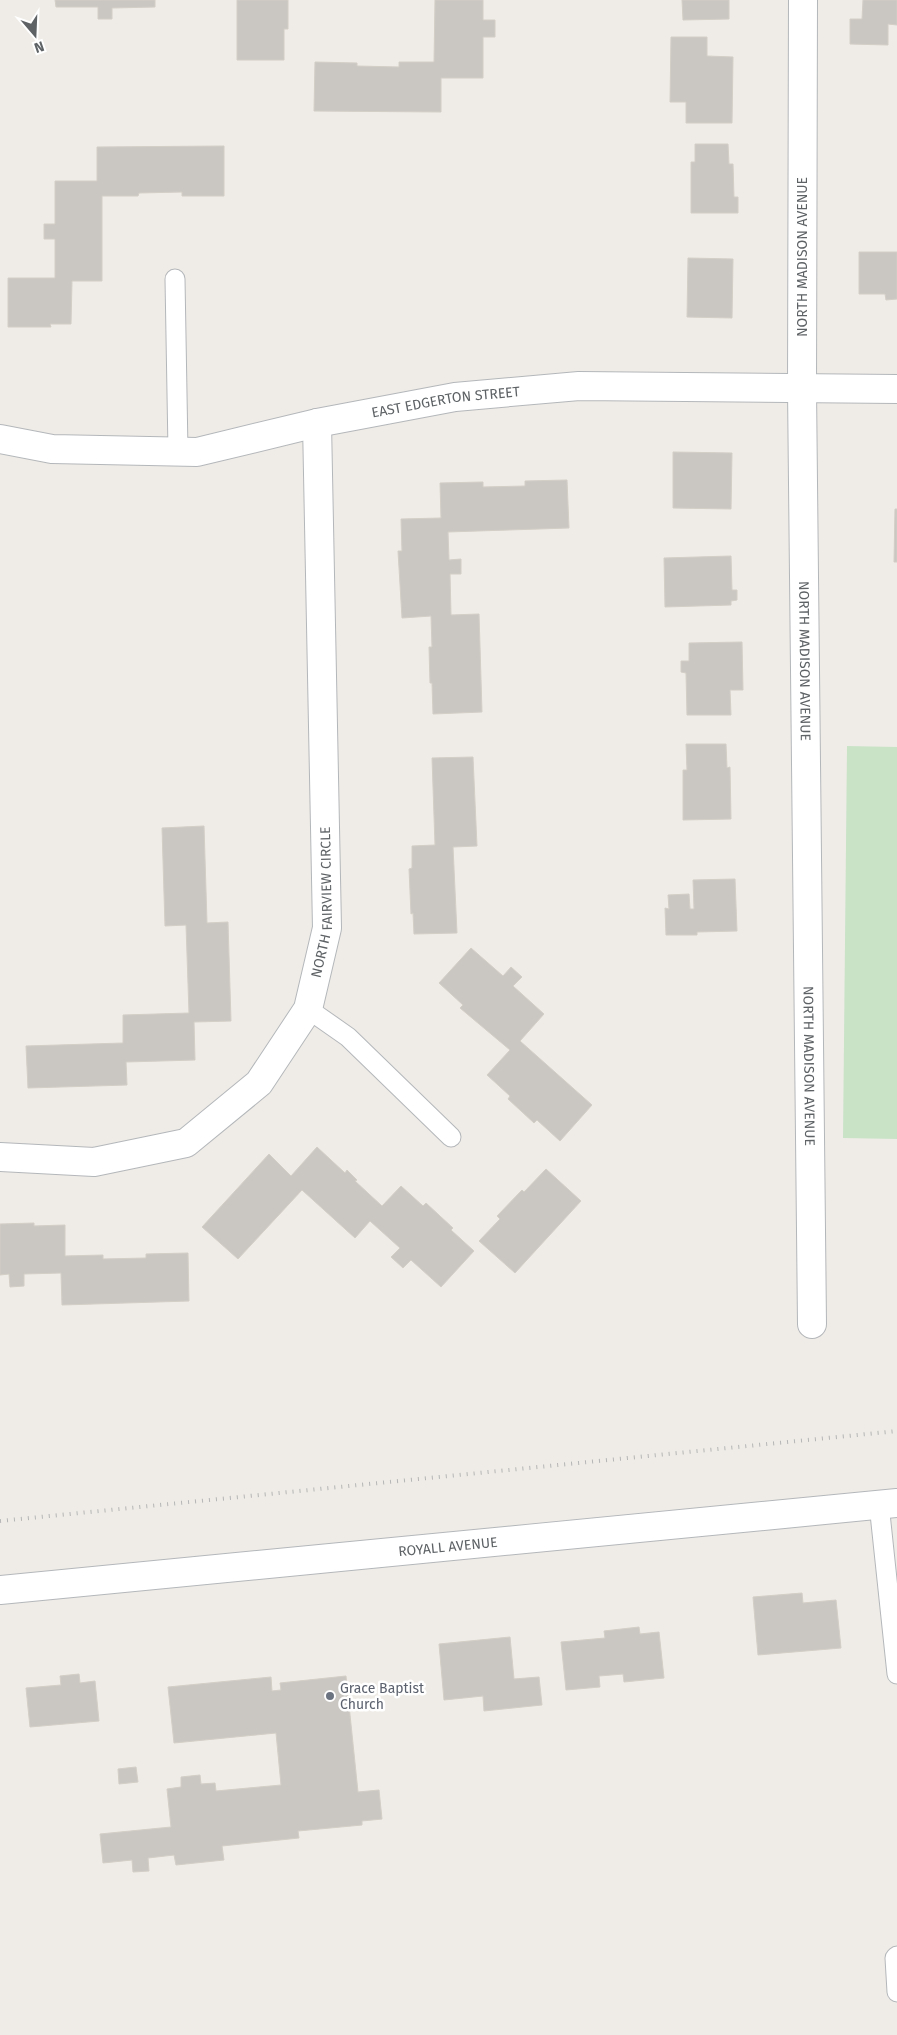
<svg xmlns="http://www.w3.org/2000/svg" width="897" height="2035" font-family="'Fira Sans',sans-serif">
	<style>
		.green { fill: #c9e3c7 }
		.building { fill: #cac7c3; stroke: #d3cec6 }
		.lines { fill: none; stroke-linecap: round; stroke-linejoin: round }
		.service-casing { stroke: #b4b7ba; stroke-width: 21 }
		.minor-casing { stroke: #b4b7ba; stroke-width: 30 }
		.tertiary-casing { stroke: #b4b7ba; stroke-width: 30 }
		.service { stroke: #fff; stroke-width: 19 }
		.minor { stroke: #fff; stroke-width: 28 }
		.tertiary { stroke: #fff; stroke-width: 28 }
		.rail { stroke: #b4b5b5; stroke-width: 4; stroke-dasharray: 1 6; stroke-linecap: butt }
		.worship-dot { fill: #6b7280; stroke: #fff; stroke-width: 2 }
		.labels { text-anchor: middle; stroke-width: 5; stroke-linejoin: round; paint-order: stroke }
		.street-label { font-size: 14px; fill: #5e6265; stroke: #fff }
		.worship-label { font-size: 14px; fill: #5b616d; stroke: #fff; text-anchor: start }
	</style>
	<rect width="100%" height="100%" fill="#efece7"/>
	<!-- green -->
	<polygon class="green" points="847,746 897,747 897,1139 843,1138"/>
	<!-- building -->
	<g class="building">
		<polygon points="55,0 155,0 155,7 112,8 112,19 98,19 98,7 56,7"/>
		<polygon points="237,0 288,0 288,29 284,29 284,60 237,60"/>
		<polygon points="435,0 483,0 483,20 495,20 495,37 483,37 483,78 441,78 441,112 314,111 315,62 357,63 357,66 399,67 399,62 434,62"/>
		<polygon points="682,0 729,0 729,19 683,20"/>
		<polygon points="863,0 897,0 897,25 888,24 888,45 850,44 850,19 862,19"/>
		<polygon points="671,37 707,37 707,56 733,57 732,123 686,123 686,102 670,102"/>
		<polygon points="695,144 728,144 729,164 733,164 734,197 738,197 738,213 691,213 691,162 695,162"/>
		<polygon points="224,146 224,196 182,196 182,192 139,193 138,196 102,196 102,281 72,281 71,324 50,324 51,327 8,327 8,278 55,278 55,239 44,239 44,224 55,224 55,181 97,181 97,147"/>
		<polygon points="859,252 897,252 897,299 886,300 885,294 859,294"/>
		<polygon points="688,258 733,259 732,318 687,317"/>
		<polygon points="673,452 732,453 731,509 673,508"/>
		<polygon points="567,480 569,528 448,532 449,560 461,559 461,574 450,574 451,615 479,614 482,712 433,714 432,683 430,683 429,647 432,647 431,616 402,618 398,551 402,551 401,519 441,518 440,483 483,482 483,487 525,486 525,481"/>
		<polygon points="895,509 897,509 897,562 894,562"/>
		<polygon points="731,556 732,590 737,590 737,600 731,601 731,605 665,607 664,558"/>
		<polygon points="742,642 743,690 730,690 731,715 687,715 686,673 681,672 681,661 689,661 689,643"/>
		<polygon points="686,744 726,744 727,768 730,767 731,819 683,820 683,770 687,770"/>
		<polygon points="473,757 477,846 453,847 457,933 414,934 413,913 411,914 409,869 412,868 412,846 435,845 432,758"/>
		<polygon points="204,826 207,923 228,922 231,1021 194,1022 195,1060 126,1062 127,1085 28,1088 26,1046 123,1043 123,1015 189,1013 186,925 165,926 162,828"/>
		<polygon points="735,879 737,931 697,932 697,935 666,935 665,908 669,909 668,895 689,894 690,909 694,909 693,880"/>
		<polygon points="471,948 503,976 511,967 522,977 513,986 544,1014 520,1041 592,1105 560,1141 537,1120 534,1123 508,1099 510,1096 487,1075 510,1050 460,1008 463,1005 439,983"/>
		<polygon points="317,1147 345,1173 347,1170 357,1180 355,1181 382,1206 401,1186 423,1206 426,1203 453,1228 451,1230 474,1251 441,1287 411,1260 403,1268 391,1257 400,1248 370,1221 355,1238 302,1190 238,1259 202,1227 269,1154 291,1176"/>
		<polygon points="546,1169 581,1201 515,1273 479,1241 500,1219 497,1216 522,1190 524,1192"/>
		<polygon points="34,1223 34,1226 65,1225 65,1256 103,1255 103,1259 146,1258 146,1254 188,1253 189,1301 62,1305 61,1273 24,1274 24,1286 10,1287 9,1274 0,1275 0,1224"/>
		<polygon points="802,1593 803,1603 836,1600 841,1648 758,1655 753,1597"/>
		<polygon points="639,1627 640,1634 659,1632 664,1678 624,1682 623,1674 599,1676 600,1687 566,1690 561,1642 605,1638 604,1631"/>
		<polygon points="510,1637 514,1679 539,1677 542,1705 484,1711 483,1696 444,1700 439,1644"/>
		<polygon points="79,1674 80,1683 95,1681 99,1721 30,1727 26,1688 61,1685 60,1676"/>
		<polygon points="346,1676 358,1792 379,1790 382,1819 362,1821 362,1825 298,1831 299,1838 222,1846 224,1860 176,1865 174,1855 148,1858 149,1871 133,1872 132,1860 103,1863 100,1834 171,1827 167,1789 181,1787 181,1777 200,1775 201,1784 215,1783 216,1791 281,1785 276,1733 174,1743 168,1687 271,1677 272,1691 281,1690 280,1683"/>
		<polygon points="136,1767 138,1782 119,1784 118,1769"/>
	</g>
	<g class="lines">
		<!-- service casing -->
		<g class="service-casing">
			<g id="service">
				<polyline points="175,279 178,451"/>
				<polyline points="308,1009 348,1037 451,1137"/>
				<polyline points="879,1504 897,1674"/>
				<polyline points="897,1956 895,1958 897,1992"/>
			</g>
		</g>
		<!-- minor casing -->
		<g class="minor-casing">
			<g id="minor">
				<path id="s1" d="M 803,0 L 802,389 L 812,1324"/>
				<path id="s2" d="M 0,439 L 52,449 L 197,452 L 317,423 L 455,397 L 579,386 L 897,389"/>
				<path id="s3" d="M 0,1157 L 94,1162 L 186,1143 L 259,1083 L 308,1009 L 327,928 L 317,423"/>
			</g>
		</g>
		<!-- tertiary casing -->
		<g class="tertiary-casing">
			<g id="tertiary">
				<path id="s4" d="M 0,1590 L 897,1503"/>
			</g>
		</g>
		<!-- service -->
		<use href="#service" class="service"/>
		<!-- minor -->
		<use href="#minor" class="minor"/>
		<!-- tertiary -->
		<use href="#tertiary" class="tertiary"/>
		<!-- rail -->
		<polyline class="rail" points="0,1521 897,1431"/>
	</g>
	<!-- markers -->
	<circle class="worship-dot" cx="330" cy="1696" r="5"/>
	<g class="labels">
		<!-- street labels -->
		<g class="street-label">
			<text transform="translate(802 257) rotate(-90)" y="5">NORTH MADISON AVENUE</text>
			<text dy="5" stroke="none"><textPath href="#s2" startOffset="452">EAST EDGERTON STREET</textPath></text>
			<text dy="5" stroke="none"><textPath href="#s1" startOffset="661">NORTH MADISON AVENUE</textPath></text>
			<text dy="5" stroke="none"><textPath href="#s3" startOffset="480">NORTH FAIRVIEW CIRCLE</textPath></text>
			<text dy="5" stroke="none"><textPath href="#s1" startOffset="1066">NORTH MADISON AVENUE</textPath></text>
			<text dy="5" stroke="none"><textPath href="#s4" startOffset="450">ROYALL AVENUE</textPath></text>
		</g>
		<!-- worship labels -->
		<g class="worship-label">
			<text x="340" y="1693">Grace Baptist<tspan x="340" dy="16">Church</tspan></text>
		</g>
	</g>
	<!-- north arrow -->
	<g transform="translate(35 35) rotate(161)" stroke="#ffffff" stroke-width="4" paint-order="stroke">
	<path d="M0-4L9 19L0 12L-9 19Z" fill="#5e6265"/>
	<text y="-8" font-size="14" font-weight="bold" text-anchor="middle" fill="#5e6265">N</text>
	</g>
</svg>
